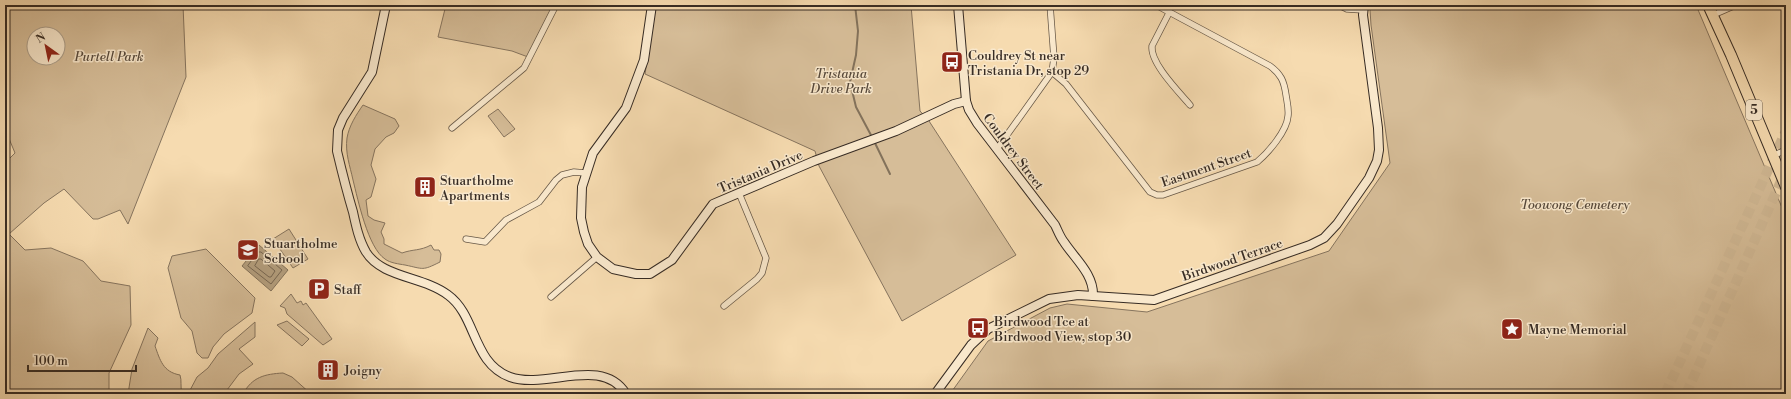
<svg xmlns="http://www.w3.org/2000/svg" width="1791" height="399" font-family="'Libre Bodoni',serif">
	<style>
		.green { fill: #d6bd98; stroke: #86745e; fill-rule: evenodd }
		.water { fill: #b5a080; stroke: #83725b }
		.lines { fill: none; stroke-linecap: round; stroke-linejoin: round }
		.shore { stroke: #766652; stroke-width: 1 }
		.stream { stroke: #83725b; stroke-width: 2 }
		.highway-tunnel { stroke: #d0b894; stroke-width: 10; stroke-dasharray: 10 5; stroke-linecap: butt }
		.street-casing { stroke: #675847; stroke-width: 7 }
		.secondary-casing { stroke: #372c24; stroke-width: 10 }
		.highway-casing { stroke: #372c24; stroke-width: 12 }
		.street { stroke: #f9e8cc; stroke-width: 5.5 }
		.secondary { stroke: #f9e8cc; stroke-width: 8 }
		.highway { stroke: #f6dbb0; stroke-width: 10 }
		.labels { text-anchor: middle; stroke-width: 3; stroke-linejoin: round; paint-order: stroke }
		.shield { fill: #f9e8cc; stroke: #716456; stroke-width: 1 }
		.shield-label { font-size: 12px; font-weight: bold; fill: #372c24 }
		.poi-label { font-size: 13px; fill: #372c24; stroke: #f9e8cc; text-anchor: start }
		.park-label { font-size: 13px; font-style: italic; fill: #57493b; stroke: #f9e8cc }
		.street-label { font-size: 13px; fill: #372c24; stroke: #f9e8cc }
	</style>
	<rect width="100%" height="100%" fill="#f6dbb0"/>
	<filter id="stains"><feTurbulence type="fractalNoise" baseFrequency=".005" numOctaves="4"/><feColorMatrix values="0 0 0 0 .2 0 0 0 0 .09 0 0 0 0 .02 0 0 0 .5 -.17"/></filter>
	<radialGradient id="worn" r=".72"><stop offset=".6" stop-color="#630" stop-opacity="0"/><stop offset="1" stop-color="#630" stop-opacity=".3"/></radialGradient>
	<!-- green -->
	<g class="green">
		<path d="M 5,5 L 183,5 L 186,77 L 128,224 L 120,210 L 98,219 L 93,219 L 64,189 L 44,203 L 9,234 L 25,250 L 51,248 L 83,261 L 101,281 L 130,286 L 131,325 L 109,373 L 109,394 L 5,394 L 5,163 L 15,153 L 5,129 ZM 34,34 L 58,34 L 58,58 L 34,58 Z"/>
		<polygon points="446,5 548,5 553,7 528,57 512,51 438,37"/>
		<polygon points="656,5 911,5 920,111 929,121 1016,255 902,321 819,166 815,151 645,74"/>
		<polygon points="1374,5 1696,5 1786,217 1786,394 950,394 988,341 1050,308 1067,304 1147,312 1329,251 1390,163 1371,25 1370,10"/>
		<path d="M 363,105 L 395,119 L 399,126 L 394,133 L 386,137 L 375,149 L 371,165 L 376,179 L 371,197 L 366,200 L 368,216 L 374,220 L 385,223 L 381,232 L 384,239 L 384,244 L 402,253 C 413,249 420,251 431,245 L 434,250 L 439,250 L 441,254 L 440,262 C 422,271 424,269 405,265 C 399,264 390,263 385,259 C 368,248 358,200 353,180 C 350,166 345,153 347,138 C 349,126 356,115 363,105 Z"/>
		<polygon points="498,109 515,129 504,137 488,116"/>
		<polygon points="289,229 308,259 293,268 273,239"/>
		<polygon points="206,249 255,298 252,313 224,334 213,347 208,358 202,358 197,353 192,331 181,318 168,268 172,256"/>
		<polygon points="291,294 297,303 301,301 303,305 306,303 332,339 323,345 287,314 285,308 280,306"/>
		<polygon points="287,321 309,339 302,346 277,325"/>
		<polygon points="255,322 255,337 239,349 253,364 239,374 224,394 188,394 197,377 208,368 218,354"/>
		<path d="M 148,328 L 158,338 L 155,346 C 160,360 163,372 180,375 C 182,381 180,386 182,393 L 185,394 L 128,394 L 132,369 Z"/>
		<path d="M 283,373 L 292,377 L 311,394 L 243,394 C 252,377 265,374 283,373 Z"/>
	</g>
	<!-- water -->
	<polygon class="water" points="259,245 288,270 271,291 242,266"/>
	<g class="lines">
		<!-- shore -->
		<g class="shore">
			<polygon points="258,252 261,252 282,270 271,284 248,266"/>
			<polygon points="259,259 261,259 275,271 271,277 269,277 255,266"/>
		</g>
		<!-- stream -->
		<g class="stream">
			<polyline points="855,5 858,31 856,55 850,82 856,107 872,137"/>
			<polyline points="874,141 890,174"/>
		</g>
		<!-- highway-tunnel -->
		<g class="highway-tunnel">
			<polyline points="1665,394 1786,131"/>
			<polyline points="1686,394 1786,170"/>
		</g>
		<!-- street casing -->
		<g class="street-casing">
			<g id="street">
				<polyline points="1339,5 1347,9 1363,10"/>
				<path d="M 1169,13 L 1152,46 C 1150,63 1179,92 1190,105"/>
				<polyline points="1713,15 1736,5"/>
				<path d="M 1052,72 L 1066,84 L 1150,192 L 1157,195 L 1163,195 L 1257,162 C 1268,153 1287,131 1288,116 C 1289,109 1287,102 1286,95 C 1284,81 1281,74 1270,66 L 1156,5"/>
				<polyline points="452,128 524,68 556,5"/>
				<polyline points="997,149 1052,72 1054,58 1050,5"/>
				<polyline points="1772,156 1786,150"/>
				<polyline points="466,239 485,242 506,220 539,202 556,180 562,175 574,172 585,173"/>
				<polyline points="551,297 597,257"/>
				<polyline points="724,306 757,279 762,273 766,258 739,193"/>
			</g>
		</g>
		<!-- secondary casing -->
		<g class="secondary-casing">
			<g id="secondary">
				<path d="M 386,5 L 372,72 L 343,118 L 338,130 L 337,151 C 342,172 347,192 353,212 C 356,226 359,240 366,252 C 382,278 423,276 448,295 C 477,316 472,363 510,377 C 546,390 602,355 626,394"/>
				<polyline points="652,5 644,60 626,108 593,153 582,187 581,218 584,232 588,244 597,257 613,269 636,274 650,274 672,260 713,204 814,161 896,131 954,104 966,101"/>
				<path d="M 958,5 L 966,101 L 969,110 L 977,123 L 1055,225 C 1058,231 1060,237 1064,242 C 1075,259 1094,274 1093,296"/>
				<polyline points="935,394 971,345 988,329 1049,299 1078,295 1154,300 1310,245 1324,238 1337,224 1369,178 1377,161 1379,150 1378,128 1363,15 1364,5"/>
			</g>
		</g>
		<!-- highway casing -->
		<g class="highway-casing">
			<polyline id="highway" points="1708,5 1731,55 1786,187"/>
		</g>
		<!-- street -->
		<use href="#street" class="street"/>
		<!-- secondary -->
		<use href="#secondary" class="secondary"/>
		<!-- highway -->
		<use href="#highway" class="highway"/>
	</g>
	<!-- icons -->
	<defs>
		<g id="bus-square" transform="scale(1.15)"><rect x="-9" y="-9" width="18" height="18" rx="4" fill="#8f2418" stroke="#f9e8cc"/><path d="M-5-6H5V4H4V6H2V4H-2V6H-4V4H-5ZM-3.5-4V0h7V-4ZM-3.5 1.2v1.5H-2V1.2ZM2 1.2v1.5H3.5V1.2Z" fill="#fff"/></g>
		<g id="building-square" transform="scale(1.15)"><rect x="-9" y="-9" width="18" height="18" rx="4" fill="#8f2418" stroke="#f9e8cc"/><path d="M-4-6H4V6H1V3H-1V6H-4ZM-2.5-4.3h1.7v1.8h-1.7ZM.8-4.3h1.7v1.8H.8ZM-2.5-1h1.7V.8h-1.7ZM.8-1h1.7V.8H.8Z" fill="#fff"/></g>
		<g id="school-square" transform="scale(1.15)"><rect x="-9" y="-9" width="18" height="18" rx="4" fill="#8f2418" stroke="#f9e8cc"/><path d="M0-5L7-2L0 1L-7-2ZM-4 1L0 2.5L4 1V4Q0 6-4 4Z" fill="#fff"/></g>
		<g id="parking-square" transform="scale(1.15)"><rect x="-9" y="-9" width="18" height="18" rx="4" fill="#8f2418" stroke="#f9e8cc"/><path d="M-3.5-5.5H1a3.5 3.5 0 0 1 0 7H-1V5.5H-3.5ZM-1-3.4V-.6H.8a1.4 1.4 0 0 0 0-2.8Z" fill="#fff"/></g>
		<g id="sight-square" transform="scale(1.15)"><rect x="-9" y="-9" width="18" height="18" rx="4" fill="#8f2418" stroke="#f9e8cc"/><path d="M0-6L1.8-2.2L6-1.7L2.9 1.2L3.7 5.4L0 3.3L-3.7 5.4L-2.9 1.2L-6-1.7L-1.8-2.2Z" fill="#fff"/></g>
	</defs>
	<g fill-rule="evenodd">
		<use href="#bus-square" x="952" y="62"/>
		<use href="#building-square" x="425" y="187"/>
		<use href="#school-square" x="248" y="250"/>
		<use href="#parking-square" x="319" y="289"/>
		<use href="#bus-square" x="978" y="328"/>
		<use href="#sight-square" x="1512" y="329"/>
		<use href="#building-square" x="328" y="370"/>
	</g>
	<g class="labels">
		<!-- shield labels -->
		<rect class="shield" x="1746" y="100" width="16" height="20" rx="3"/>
		<g class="shield-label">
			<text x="1754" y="114">5</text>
		</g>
		<!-- poi labels -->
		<g class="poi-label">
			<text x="968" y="60">Couldrey St near<tspan x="968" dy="15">Tristania Dr, stop 29</tspan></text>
			<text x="440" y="185">Stuartholme<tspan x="440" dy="15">Apartments</tspan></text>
			<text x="264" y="248">Stuartholme<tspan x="264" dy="15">School</tspan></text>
			<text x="334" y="294">Staff</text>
			<text x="994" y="326">Birdwood Tce at<tspan x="994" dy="15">Birdwood View, stop 30</tspan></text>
			<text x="1528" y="334">Mayne Memorial</text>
			<text x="344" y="375">Joigny</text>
		</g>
		<!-- park labels -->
		<g class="park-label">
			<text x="109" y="61">Purtell Park</text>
			<text x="841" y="78">Tristania<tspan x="841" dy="15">Drive Park</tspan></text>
			<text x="1575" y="209">Toowong Cemetery</text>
		</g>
		<!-- street labels -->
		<g class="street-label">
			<text transform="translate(1014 151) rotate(53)" y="5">Couldrey Street</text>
			<text transform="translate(1206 167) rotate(-19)" y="5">Eastment Street</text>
			<text transform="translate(760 171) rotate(-23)" y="5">Tristania Drive</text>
			<text transform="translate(1232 259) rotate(-19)" y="5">Birdwood Terrace</text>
		</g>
	</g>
	<!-- margin -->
	<rect width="1791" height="399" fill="none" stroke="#f6dbb0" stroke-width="20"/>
	<rect x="6" y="6" width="1779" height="387" fill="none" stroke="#372c24" stroke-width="2"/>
	<rect x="10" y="10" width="1771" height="379" fill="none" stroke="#372c24"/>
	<!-- north arrow -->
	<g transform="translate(46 46) rotate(327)"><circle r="19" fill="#f9e8cc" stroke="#ab9d89"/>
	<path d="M0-3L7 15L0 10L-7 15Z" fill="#8f2418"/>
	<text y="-6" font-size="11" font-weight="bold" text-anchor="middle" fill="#372c24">N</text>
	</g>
	<!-- scale -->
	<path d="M28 365v6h108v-6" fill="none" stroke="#372c24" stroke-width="2"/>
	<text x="34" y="365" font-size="12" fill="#372c24" stroke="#f9e8cc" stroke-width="3" paint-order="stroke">100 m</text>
	<rect width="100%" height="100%" filter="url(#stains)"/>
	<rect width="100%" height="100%" fill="url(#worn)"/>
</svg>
